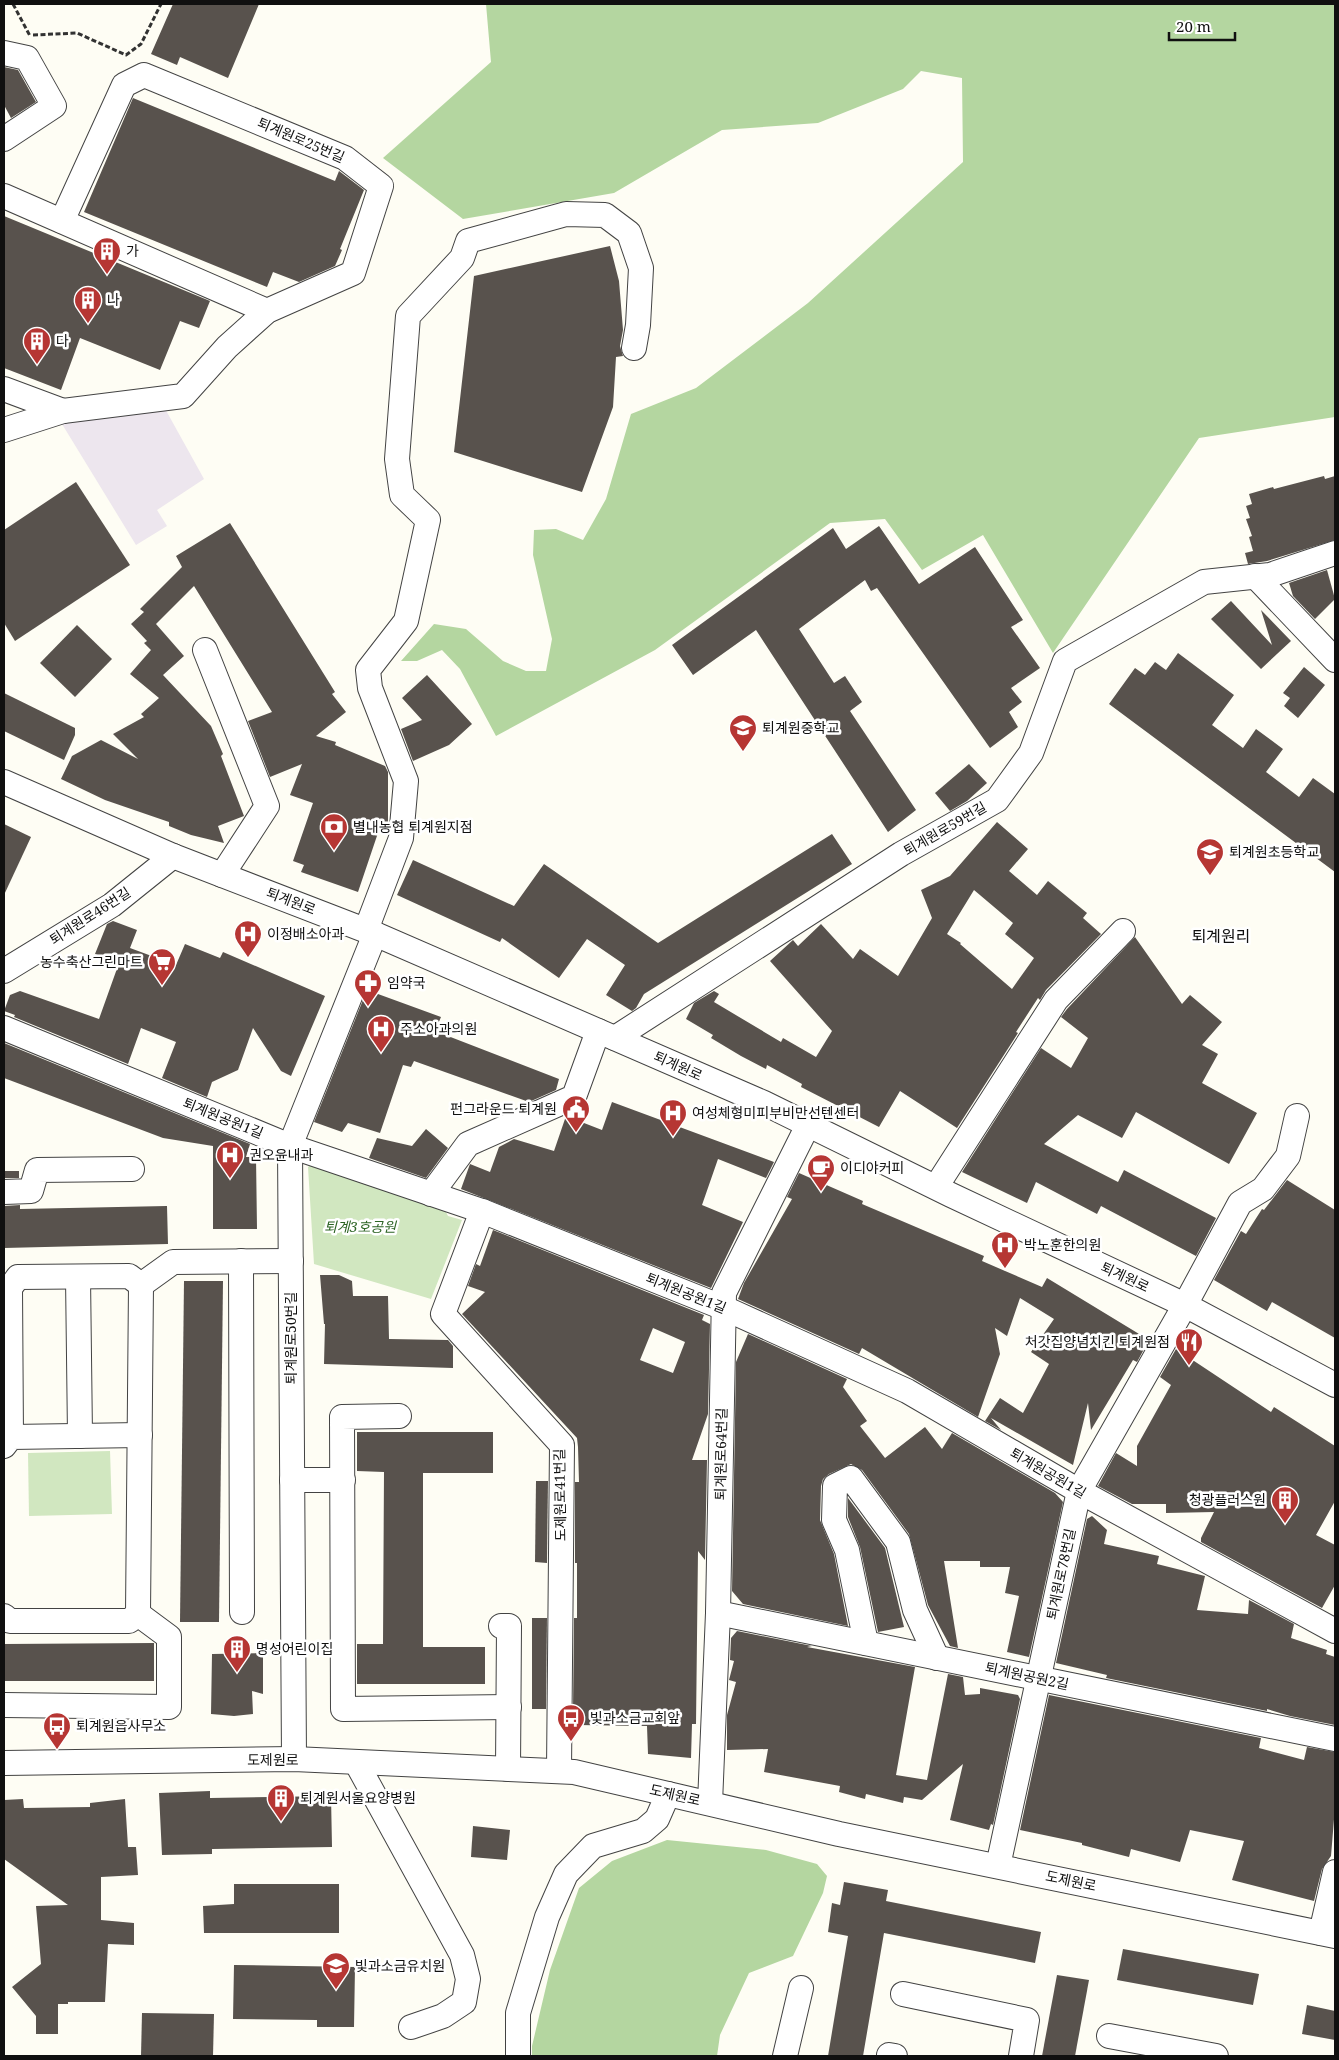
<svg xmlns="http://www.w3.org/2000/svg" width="1339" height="2060" font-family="'Noto Serif','Noto Sans KR',serif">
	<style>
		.industrial { fill: #ede6ee }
		.green { fill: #d1e7c0 }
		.forest { fill: #b4d6a0 }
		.building { fill: #58524d; fill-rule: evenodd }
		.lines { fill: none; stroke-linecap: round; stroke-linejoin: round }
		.minor-casing { stroke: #434343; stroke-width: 26 }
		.path { stroke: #323232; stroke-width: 3; stroke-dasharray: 5 2.5; stroke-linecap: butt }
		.minor { stroke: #fff; stroke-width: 24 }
		.labels { text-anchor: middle; stroke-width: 5; stroke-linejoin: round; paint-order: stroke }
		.street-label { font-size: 14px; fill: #101010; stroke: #fff }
		.poi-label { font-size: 14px; fill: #101010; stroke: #fff; text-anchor: start }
		.park-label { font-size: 14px; font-style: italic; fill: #2d6425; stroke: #fff }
		.quarter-label { font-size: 16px; fill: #101010; stroke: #fff }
	</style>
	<rect width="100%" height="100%" fill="#fefdf4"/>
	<!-- industrial -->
	<polygon class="industrial" points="163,405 204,479 157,510 167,526 136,545 62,424"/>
	<!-- green -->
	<g class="green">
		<polygon points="315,1161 442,1204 448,1216 462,1220 431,1299 314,1264 308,1167"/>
		<polygon points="110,1451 112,1514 29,1516 28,1453"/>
	</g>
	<!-- forest -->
	<g class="forest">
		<polygon points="486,4 1335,4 1335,417 1199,438 1053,653 983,535 922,570 885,519 830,523 655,650 496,736 460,669 442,650 417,661 401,661 434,624 466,629 503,661 526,671 546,671 552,639 533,555 534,530 556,529 583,540 606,499 631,414 696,388 808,303 963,162 962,78 921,71 903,89 818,123 722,130 614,193 463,219 383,158 491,62"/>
		<polygon points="667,1840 766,1850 817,1864 827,1876 823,1893 793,1956 749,1973 720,2035 717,2056 532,2056 532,2046 550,1970 579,1888 612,1861"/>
	</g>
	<!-- building -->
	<g class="building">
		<polygon points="173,4 259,4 228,78 180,57 177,65 151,54"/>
		<polygon points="4,67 18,70 36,102 11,118 4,105"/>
		<polygon points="133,98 335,181 339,171 364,190 340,249 342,250 335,266 299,282 273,272 267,287 84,212"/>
		<polygon points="4,216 210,301 199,328 180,321 160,370 80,338 61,390 4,368"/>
		<polygon points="610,246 619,281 623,330 620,346 623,356 616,357 613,407 582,492 454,452 474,276"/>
		<polygon points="1324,476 1325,479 1335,476 1335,540 1267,561 1248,564 1245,553 1253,551 1249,537 1252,536 1246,519 1250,518 1246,506 1252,504 1249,494 1273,487 1274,489"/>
		<polygon points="76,482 130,565 15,641 4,623 4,530"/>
		<polygon points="230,523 335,692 332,694 346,712 316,736 336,742 335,745 385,766 388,772 388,824 381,824 358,892 301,872 304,865 293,861 313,803 290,795 302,764 270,777 248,721 272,712 194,586 156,624 184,656 163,675 211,726 223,754 221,756 244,816 218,826 224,843 191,835 169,826 169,822 105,800 61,779 72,756 101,740 138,759 113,734 144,717 141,714 159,698 130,674 151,650 144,643 147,641 131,624 144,612 140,609 182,567 176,556"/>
		<polygon points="879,526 919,584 975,547 1023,620 1011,627 1040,668 1011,688 1022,702 1009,712 1018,727 990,748 877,588 871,591 865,580 799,629 834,683 845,676 862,702 850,711 916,810 888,832 756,630 693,675 672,645 833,528 846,549"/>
		<polygon points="1327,570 1335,599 1315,619 1293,596 1289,583"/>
		<polygon points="1231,601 1272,645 1261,610 1291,641 1261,669 1211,619"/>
		<polygon points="77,625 112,659 75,697 40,663"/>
		<polygon points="1178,653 1234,695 1212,725 1243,748 1256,729 1283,749 1266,772 1299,797 1313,778 1335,794 1335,872 1109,704 1135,668 1145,675 1155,662 1166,670"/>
		<polygon points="1304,667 1325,685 1298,718 1284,706 1290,698 1283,693"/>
		<polygon points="427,675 472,724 449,745 413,761 401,729 422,720 402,698"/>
		<polygon points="4,693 75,728 75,735 64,760 4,731"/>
		<polygon points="969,764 987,783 967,801 950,811 935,793"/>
		<path d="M 997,822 L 1028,849 L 1009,871 L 1037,895 L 1048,881 L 1087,913 L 1083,918 L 1101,934 L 1046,990 L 1040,1000 L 1038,998 L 1016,1032 L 1018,1033 L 957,1128 L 900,1091 L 879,1127 L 801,1087 L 802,1084 L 767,1065 L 766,1069 L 741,1056 L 711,1038 L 713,1035 L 686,1019 L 694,1003 L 714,991 L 719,994 L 714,1002 L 781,1042 L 783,1038 L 816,1057 L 832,1031 L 770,961 L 793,940 L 798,946 L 821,924 L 853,959 L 860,949 L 898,976 L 932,918 L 921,890 L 950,876 ZM 974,890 L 1013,923 L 1005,934 L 1034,958 L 1012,989 L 960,944 L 961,943 L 947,934 Z"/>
		<polygon points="4,824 31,837 4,895"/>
		<polygon points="832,834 852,864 644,994 636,1008 632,1011 606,995 625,965 587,939 559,978 502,938 500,942 397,895 413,860 514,906 544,864 658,943"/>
		<polygon points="113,921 137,930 130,948 176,965 185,944 220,958 223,952 325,996 291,1076 281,1071 253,1028 238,1070 212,1082 207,1097 162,1078 176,1042 141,1028 128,1064 14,1017 15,1015 4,1011 10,995 20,991 99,1019 119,963 95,954 107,924"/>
		<polygon points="1135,937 1182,1004 1190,995 1222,1022 1202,1045 1218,1054 1202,1083 1257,1113 1229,1164 1136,1112 1122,1138 1078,1115 1044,1144 1118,1182 1124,1170 1216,1218 1196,1256 1101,1206 1097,1214 1036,1182 1027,1203 962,1172 1041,1048 1071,1068 1088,1038 1061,1017 1067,1009"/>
		<polygon points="367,990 441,1017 435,1031 559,1079 556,1090 529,1102 414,1061 411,1067 403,1065 380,1133 348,1123 342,1132 314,1122"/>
		<polygon points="4,1043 250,1144 246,1157 256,1157 257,1229 213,1229 213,1146 163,1138 4,1078"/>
		<polygon points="612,1102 774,1162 766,1178 718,1159 702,1205 743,1222 711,1288 461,1189 470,1164 490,1172 499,1147 514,1139 554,1151 566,1116 602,1130"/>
		<polygon points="426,1129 448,1148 426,1178 369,1158 377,1138 412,1146"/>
		<rect x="4" y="1171" width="15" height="7"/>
		<polygon points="799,1173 863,1201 862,1204 984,1256 982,1261 1042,1287 1047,1278 1149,1340 1137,1362 1133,1360 1091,1430 1088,1403 1073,1465 991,1418 1001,1430 985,1421 1000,1398 1023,1413 1049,1364 1031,1352 1054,1319 1020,1298 1007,1336 995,1328 1000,1354 978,1417 862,1348 859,1354 738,1299 744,1283 792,1199 787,1197"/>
		<polygon points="1287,1180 1335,1210 1335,1338 1272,1302 1267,1311 1214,1280 1241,1231 1246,1234 1262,1209 1264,1210"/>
		<polygon points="20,1205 20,1209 167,1206 168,1244 4,1248 4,1206"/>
		<path d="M 493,1230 L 704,1315 L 702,1320 L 710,1324 L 708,1414 L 692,1460 L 707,1460 L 705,1560 L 698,1551 L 696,1724 L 692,1724 L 691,1758 L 648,1754 L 647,1726 L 576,1725 L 576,1709 L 573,1709 L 574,1618 L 577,1618 L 577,1563 L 575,1563 L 575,1482 L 579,1482 L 578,1447 L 577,1438 L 462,1314 L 485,1292 L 468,1286 L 476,1264 L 480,1266 ZM 653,1328 L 685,1342 L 673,1373 L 640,1360 Z"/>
		<polygon points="320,1275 339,1275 352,1281 353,1296 388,1296 389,1339 448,1340 453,1346 453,1368 324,1364 325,1324 324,1324"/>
		<polygon points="184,1281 223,1281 219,1622 180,1622"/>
		<polygon points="748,1334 847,1379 843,1387 867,1421 860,1426 885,1458 925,1427 942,1449 952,1433 1055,1493 1063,1502 1029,1657 1007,1652 1019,1596 1005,1593 1010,1567 980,1567 980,1561 944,1561 958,1648 950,1646 928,1605 909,1534 862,1470 851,1464 829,1474 823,1479 821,1486 820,1520 834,1554 848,1626 743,1604 732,1591 736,1362"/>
		<polygon points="1176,1349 1271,1412 1274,1407 1335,1446 1335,1501 1316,1535 1335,1545 1335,1585 1322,1608 1201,1542 1201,1538 1214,1512 1166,1513 1166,1504 1132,1504 1098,1486 1116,1453 1137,1466 1137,1446 1171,1385 1160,1377"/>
		<polygon points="357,1432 493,1432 493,1473 423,1473 423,1647 485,1647 485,1684 357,1684 357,1644 383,1644 384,1472 357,1471"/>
		<polygon points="536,1481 548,1481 547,1563 535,1562"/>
		<polygon points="848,1498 885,1548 904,1627 878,1632 860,1547 848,1517"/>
		<polygon points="1092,1516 1107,1530 1104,1544 1159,1556 1157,1564 1205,1576 1197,1610 1248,1614 1249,1600 1294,1624 1291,1638 1327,1650 1326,1654 1335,1657 1335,1725 1290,1716 1267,1709 1267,1711 1106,1678 1107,1675 1056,1663 1087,1519"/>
		<polygon points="532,1618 547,1618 546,1709 532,1709"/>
		<polygon points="737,1631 812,1646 807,1647 915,1667 896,1775 927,1780 948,1674 963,1677 965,1695 980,1694 980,1688 1018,1695 1020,1699 993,1825 991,1824 989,1830 950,1820 963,1764 922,1800 904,1797 903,1803 866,1794 865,1799 839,1792 840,1786 764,1772 768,1749 727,1750 727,1715 736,1682 729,1680 734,1661 730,1660 731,1638"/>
		<polygon points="154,1643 154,1681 4,1681 4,1644"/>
		<polygon points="263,1653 263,1694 252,1691 253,1714 234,1716 211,1714 212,1654"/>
		<polygon points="1049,1695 1261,1738 1259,1748 1304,1760 1307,1747 1335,1752 1335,1807 1331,1856 1322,1869 1314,1901 1232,1880 1244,1841 1190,1830 1180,1862 1131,1849 1129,1857 1082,1845 1082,1843 1020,1830"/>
		<polygon points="210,1791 210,1798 331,1796 332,1847 212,1849 212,1854 162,1855 159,1793"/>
		<polygon points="23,1799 24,1808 90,1807 90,1803 125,1799 128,1847 136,1847 138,1875 101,1877 101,1920 134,1923 134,1945 108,1944 105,2002 68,2002 68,2004 58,2004 58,2034 36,2034 36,2016 12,1987 41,1964 36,1906 68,1905 4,1859 4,1800"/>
		<polygon points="473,1826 510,1830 507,1860 471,1857"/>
		<polygon points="844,1882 888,1890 886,1901 1041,1932 1035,1963 884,1933 863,2056 828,2056 848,1936 828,1932 832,1903 840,1905"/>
		<polygon points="234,1884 339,1884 339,1933 204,1933 203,1906 234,1904"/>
		<polygon points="1123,1949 1259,1974 1253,2005 1117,1980"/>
		<polygon points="234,1965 355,1967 354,2027 317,2027 317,2020 233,2019"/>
		<polygon points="1057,1975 1089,1980 1075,2056 1042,2056"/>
		<polygon points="1307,2005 1335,2011 1335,2040 1302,2034"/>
		<polygon points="142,2013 214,2014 213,2056 141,2056"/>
	</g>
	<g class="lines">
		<!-- minor casing -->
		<g class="minor-casing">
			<g id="minor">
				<polyline points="4,53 27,58 54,106 4,139"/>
				<polyline points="4,196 267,311"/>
				<polyline points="4,389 63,411"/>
				<polyline points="4,430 63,411 183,396 227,347 267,311 353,273 381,186 345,158 144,75 124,85 62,221"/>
				<polyline points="1255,576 1335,660"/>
				<polyline points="205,650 267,806 222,875"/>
				<polyline points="4,782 173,856 375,934 764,1103 951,1195 1185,1305 1335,1385"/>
				<polyline points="366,930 401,838 406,781 370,688 368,670 406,621 428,520 402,495 397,459 408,316 462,258 468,241 566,214 605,215 629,233 641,268 638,325 634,348"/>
				<polyline points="4,971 112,905 173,856"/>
				<polyline points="4,1028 290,1146 482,1211 724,1308 907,1391 1079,1491 1335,1631"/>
				<polyline points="615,1038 901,854 997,800 1031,753 1065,661 1204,582 1270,575 1335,553"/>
				<polyline points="936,1187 1056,1000 1123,931"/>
				<polyline points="4,1192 31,1191 37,1170 132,1169"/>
				<polyline points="431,1194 468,1144 574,1097 598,1031"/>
				<polyline points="482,1211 443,1314 562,1445 559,1771"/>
				<polyline points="241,1261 242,1612"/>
				<polyline points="78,1277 80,1436"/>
				<polyline points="141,1285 173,1262 291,1261"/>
				<polyline points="399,1416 342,1417 343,1709 509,1707"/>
				<polyline points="4,1446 11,1437 140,1435"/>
				<polyline points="292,1480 343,1480"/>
				<polyline points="718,1613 1335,1739"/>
				<polyline points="4,1616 10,1621 129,1621 138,1614 141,1285 129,1276 18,1277 10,1288 11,1437"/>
				<polyline points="501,1626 509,1626 508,1769"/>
				<polyline points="866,1643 847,1550 834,1520 835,1486 851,1478 898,1542 915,1610 937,1658"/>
				<polyline points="4,1705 169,1707 169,1637 138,1614"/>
				<polyline points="294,1759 290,1146 375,934"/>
				<polyline points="356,1762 462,1955 468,1979 464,2002 443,2016 411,2027"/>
				<polyline points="4,1763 294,1759 574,1772 839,1834 1335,1936"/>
				<polyline points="710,1803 718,1613 724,1293 809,1123"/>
				<polyline points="998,1866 1079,1491 1185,1305 1240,1203 1263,1189 1288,1156 1297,1116"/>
				<polyline points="1321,1933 1335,1872"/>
				<polyline points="903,1994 1027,2020 1021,2056"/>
				<polyline points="1109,2036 1216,2056"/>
				<polyline points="889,2055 895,2056"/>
				<polyline points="518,2056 518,2013 547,1917 566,1874 593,1846 643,1831 657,1819 668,1794"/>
				<polyline points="785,2056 801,1988"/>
			</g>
		</g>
		<!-- path -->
		<g class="path">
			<polyline points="13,4 30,36"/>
			<polyline points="33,35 77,33 126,55 141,44 161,4"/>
		</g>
		<!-- minor -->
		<use href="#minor" class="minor"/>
	</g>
	<!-- icons -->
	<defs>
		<g id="building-pin" transform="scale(1.4375)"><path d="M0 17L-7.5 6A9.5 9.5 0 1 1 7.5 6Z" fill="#b63633" stroke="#fff"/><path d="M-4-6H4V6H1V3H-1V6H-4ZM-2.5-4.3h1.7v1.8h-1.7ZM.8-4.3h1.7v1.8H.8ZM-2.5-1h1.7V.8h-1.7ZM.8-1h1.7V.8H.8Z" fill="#fff"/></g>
		<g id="school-pin" transform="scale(1.4375)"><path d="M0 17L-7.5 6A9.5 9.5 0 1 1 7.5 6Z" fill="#b63633" stroke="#fff"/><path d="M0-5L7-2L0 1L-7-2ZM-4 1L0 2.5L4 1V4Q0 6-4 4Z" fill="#fff"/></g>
		<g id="bank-pin" transform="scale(1.4375)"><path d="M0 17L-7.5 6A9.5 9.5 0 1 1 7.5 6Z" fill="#b63633" stroke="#fff"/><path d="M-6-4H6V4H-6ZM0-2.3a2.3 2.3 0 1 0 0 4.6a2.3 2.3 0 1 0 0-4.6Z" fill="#fff"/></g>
		<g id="hospital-pin" transform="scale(1.4375)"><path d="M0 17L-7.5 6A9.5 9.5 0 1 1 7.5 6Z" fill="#b63633" stroke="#fff"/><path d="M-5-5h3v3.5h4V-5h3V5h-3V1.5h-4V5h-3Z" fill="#fff"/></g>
		<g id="supermarket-pin" transform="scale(1.4375)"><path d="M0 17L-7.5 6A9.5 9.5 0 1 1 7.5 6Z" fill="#b63633" stroke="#fff"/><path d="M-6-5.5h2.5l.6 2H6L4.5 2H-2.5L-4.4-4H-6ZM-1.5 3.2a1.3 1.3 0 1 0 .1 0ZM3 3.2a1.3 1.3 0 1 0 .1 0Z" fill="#fff"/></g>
		<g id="pharmacy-pin" transform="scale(1.4375)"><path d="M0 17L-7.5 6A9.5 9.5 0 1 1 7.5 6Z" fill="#b63633" stroke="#fff"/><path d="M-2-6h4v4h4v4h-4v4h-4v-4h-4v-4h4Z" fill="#fff"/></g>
		<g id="civic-pin" transform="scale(1.4375)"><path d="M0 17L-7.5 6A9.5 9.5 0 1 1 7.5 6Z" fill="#b63633" stroke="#fff"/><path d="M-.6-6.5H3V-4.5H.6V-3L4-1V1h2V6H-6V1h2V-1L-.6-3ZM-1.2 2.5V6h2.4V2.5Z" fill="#fff"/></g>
		<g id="cafe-pin" transform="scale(1.4375)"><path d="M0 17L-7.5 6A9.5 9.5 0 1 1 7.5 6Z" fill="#b63633" stroke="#fff"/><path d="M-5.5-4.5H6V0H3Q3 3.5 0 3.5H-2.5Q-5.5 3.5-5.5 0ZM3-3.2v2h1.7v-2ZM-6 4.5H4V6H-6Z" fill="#fff"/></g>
		<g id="restaurant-pin" transform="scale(1.4375)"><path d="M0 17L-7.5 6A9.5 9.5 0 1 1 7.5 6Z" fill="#b63633" stroke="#fff"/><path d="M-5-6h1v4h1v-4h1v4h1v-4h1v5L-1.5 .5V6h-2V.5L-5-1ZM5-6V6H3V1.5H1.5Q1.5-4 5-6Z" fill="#fff"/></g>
		<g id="bus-pin" transform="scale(1.4375)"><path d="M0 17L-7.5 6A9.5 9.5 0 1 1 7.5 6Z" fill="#b63633" stroke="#fff"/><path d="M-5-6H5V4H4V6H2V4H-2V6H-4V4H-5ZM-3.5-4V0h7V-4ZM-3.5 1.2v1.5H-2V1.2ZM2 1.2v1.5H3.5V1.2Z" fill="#fff"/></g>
	</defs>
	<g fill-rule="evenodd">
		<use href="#building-pin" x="107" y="251"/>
		<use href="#building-pin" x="88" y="300"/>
		<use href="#building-pin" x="37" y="341"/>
		<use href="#school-pin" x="743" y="728"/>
		<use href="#bank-pin" x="334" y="827"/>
		<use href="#school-pin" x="1210" y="852"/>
		<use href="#hospital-pin" x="248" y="934"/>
		<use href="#supermarket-pin" x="162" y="962"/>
		<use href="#pharmacy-pin" x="368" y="983"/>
		<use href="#hospital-pin" x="381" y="1029"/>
		<use href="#civic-pin" x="576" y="1109"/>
		<use href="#hospital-pin" x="673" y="1113"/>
		<use href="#hospital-pin" x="230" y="1155"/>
		<use href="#cafe-pin" x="821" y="1168"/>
		<use href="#hospital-pin" x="1005" y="1245"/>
		<use href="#restaurant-pin" x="1189" y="1342"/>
		<use href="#building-pin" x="1285" y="1500"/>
		<use href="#building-pin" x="237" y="1649"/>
		<use href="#bus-pin" x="571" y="1718"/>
		<use href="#bus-pin" x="57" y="1726"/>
		<use href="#building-pin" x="281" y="1798"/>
		<use href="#school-pin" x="336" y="1966"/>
	</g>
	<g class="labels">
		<!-- street labels -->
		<g class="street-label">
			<text transform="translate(301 140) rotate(23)" y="5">퇴계원로25번길</text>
			<text transform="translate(945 829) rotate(-30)" y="5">퇴계원로59번길</text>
			<text transform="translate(291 901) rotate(21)" y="5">퇴계원로</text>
			<text transform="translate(90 916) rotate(-33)" y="5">퇴계원로46번길</text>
			<text transform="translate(678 1066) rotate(24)" y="5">퇴계원로</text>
			<text transform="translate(223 1118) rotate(22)" y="5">퇴계원공원1길</text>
			<text transform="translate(1125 1277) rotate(25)" y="5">퇴계원로</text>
			<text transform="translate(686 1293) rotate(22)" y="5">퇴계원공원1길</text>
			<text transform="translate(291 1338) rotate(-90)" y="5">퇴계원로50번길</text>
			<text transform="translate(721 1454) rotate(-89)" y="5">퇴계원로64번길</text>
			<text transform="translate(1048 1473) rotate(30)" y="5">퇴계원공원1길</text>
			<text transform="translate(560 1495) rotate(-91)" y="5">도제원로41번길</text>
			<text transform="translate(1061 1574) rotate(-78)" y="5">퇴계원로78번길</text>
			<text transform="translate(1027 1676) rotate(12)" y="5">퇴계원공원2길</text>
			<text x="273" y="1765">도제원로</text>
			<text transform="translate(675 1795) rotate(13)" y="5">도제원로</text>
			<text transform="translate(1071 1881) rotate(12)" y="5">도제원로</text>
		</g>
		<!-- poi labels -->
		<g class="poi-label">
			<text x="126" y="256">가</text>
			<text x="107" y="305">나</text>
			<text x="56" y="346">다</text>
			<text x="762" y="733">퇴계원중학교</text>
			<text x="353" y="832">별내농협 퇴계원지점</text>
			<text x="1229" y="857">퇴계원초등학교</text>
			<text x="267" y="939">이정배소아과</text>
			<text x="143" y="967" text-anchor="end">농수축산그린마트</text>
			<text x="387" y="988">임약국</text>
			<text x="400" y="1034">주소아과의원</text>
			<text x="557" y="1114" text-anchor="end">펀그라운드 퇴계원</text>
			<text x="692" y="1118">여성체형미피부비만선텐센터</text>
			<text x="249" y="1160">권오윤내과</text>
			<text x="840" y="1173">이디야커피</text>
			<text x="1024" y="1250">박노훈한의원</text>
			<text x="1170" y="1347" text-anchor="end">처갓집양념치킨 퇴계원점</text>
			<text x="1266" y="1505" text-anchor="end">청광플러스원</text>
			<text x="256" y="1654">명성어린이집</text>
			<text x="590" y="1723">빛과소금교회앞</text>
			<text x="76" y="1731">퇴계원읍사무소</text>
			<text x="300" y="1803">퇴계원서울요양병원</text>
			<text x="355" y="1971">빛과소금유치원</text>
		</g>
		<!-- park labels -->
		<g class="park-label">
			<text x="360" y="1232">퇴계3호공원</text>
		</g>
		<!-- quarter labels -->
		<g class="quarter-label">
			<text x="1221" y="942">퇴계원리</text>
		</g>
	</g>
	<!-- border -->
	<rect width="1339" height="2060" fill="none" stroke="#101010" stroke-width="10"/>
	<!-- scale -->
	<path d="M1169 32v8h66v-8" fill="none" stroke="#101010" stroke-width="2.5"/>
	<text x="1176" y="32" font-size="15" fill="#101010" stroke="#ffffff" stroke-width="4" paint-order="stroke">20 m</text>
</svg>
